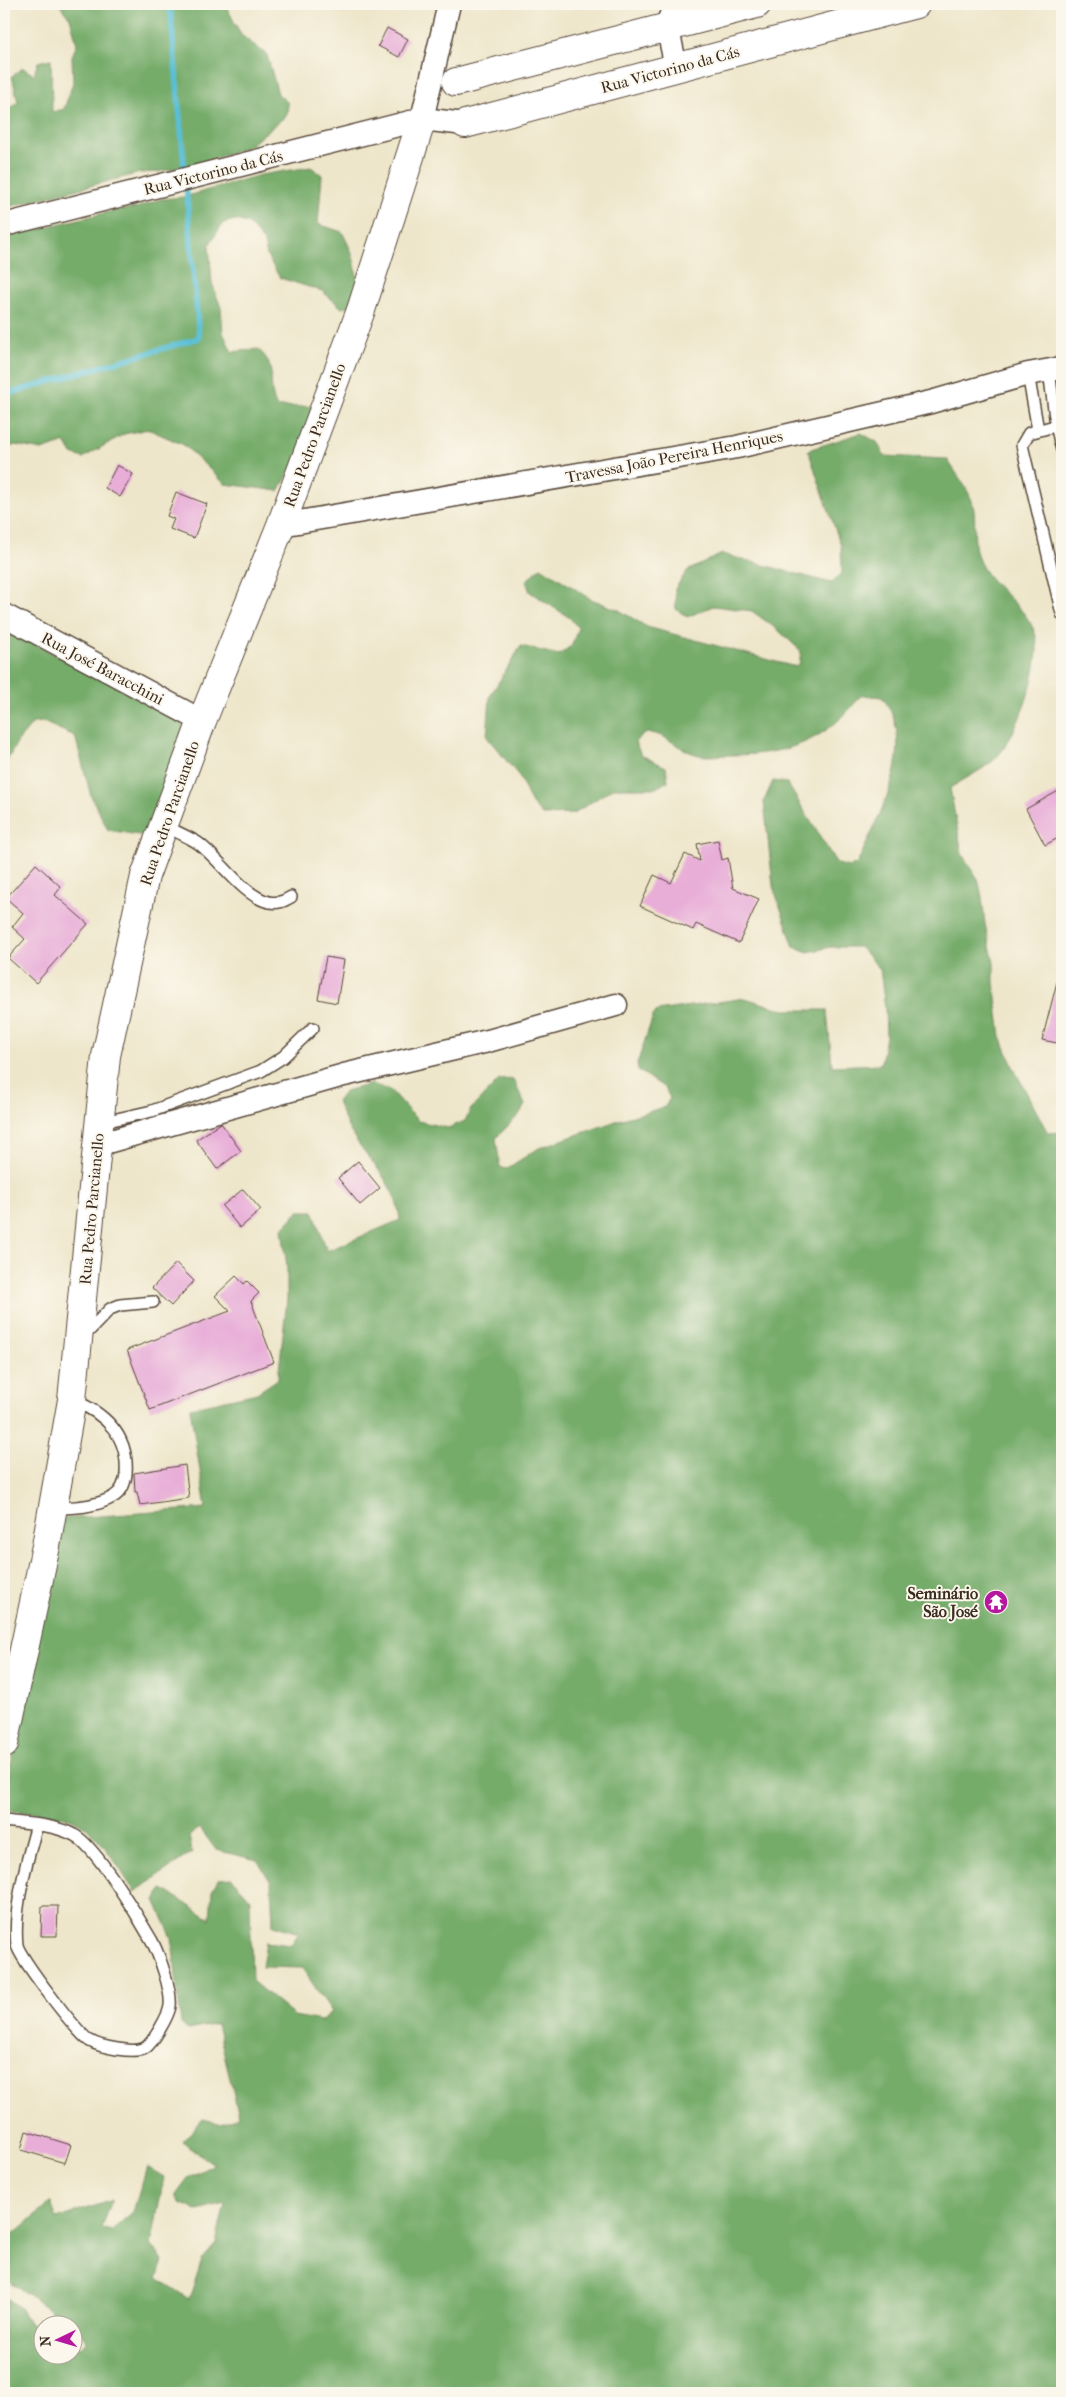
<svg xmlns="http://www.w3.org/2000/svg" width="1066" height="2397" font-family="'IM FELL French Canon',serif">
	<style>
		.forest { fill: #76ac6a; stroke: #586b44 }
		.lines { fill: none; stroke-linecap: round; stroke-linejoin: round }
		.stream { stroke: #58bfd6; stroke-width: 5.5 }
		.building { fill: #e8aed8 }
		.service-casing { stroke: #564638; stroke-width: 14 }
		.minor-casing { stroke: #564638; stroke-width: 25 }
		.tertiary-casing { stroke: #564638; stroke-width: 30 }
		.service { stroke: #fff; stroke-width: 11 }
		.minor { stroke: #fff; stroke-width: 22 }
		.tertiary { stroke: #fff; stroke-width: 28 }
		.labels { text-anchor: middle; stroke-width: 4; stroke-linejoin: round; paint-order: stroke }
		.street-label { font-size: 16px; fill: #3b2a1e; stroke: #fbf7ec }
		.poi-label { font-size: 16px; font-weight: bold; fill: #3b2a1e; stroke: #fbf7ec; text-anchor: end }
	</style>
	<rect width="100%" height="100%" fill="#fbf7ec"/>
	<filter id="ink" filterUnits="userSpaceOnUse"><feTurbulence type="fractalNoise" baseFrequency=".02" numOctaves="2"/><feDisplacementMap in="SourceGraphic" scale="10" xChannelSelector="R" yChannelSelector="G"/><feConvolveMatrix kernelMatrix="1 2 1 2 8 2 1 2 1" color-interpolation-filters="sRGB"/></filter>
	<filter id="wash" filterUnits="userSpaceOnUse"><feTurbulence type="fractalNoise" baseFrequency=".0096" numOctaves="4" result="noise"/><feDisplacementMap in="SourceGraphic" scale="20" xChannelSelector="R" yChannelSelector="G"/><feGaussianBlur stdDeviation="1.12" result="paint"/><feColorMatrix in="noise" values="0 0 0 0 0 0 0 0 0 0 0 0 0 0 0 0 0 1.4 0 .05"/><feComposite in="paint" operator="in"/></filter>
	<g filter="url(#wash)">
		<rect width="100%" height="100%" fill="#eee6ca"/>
		<!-- forest -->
		<g class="forest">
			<polygon points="59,4 225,4 241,35 267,55 278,94 288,103 287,115 248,147 198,164 157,172 140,173 4,208 4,113 18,102 12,76 23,68 34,75 38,62 51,59 52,112 64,109 73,83 72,56 77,44 70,18"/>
			<path d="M 311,167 L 322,175 L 318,224 L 342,232 C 355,256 361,277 354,305 L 342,308 L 322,291 L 280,278 L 267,256 L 264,242 L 248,223 L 235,220 L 223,223 L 209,245 L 212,283 L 221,308 L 223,333 L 232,352 L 258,349 C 280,368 265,384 277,407 L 318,406 L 311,434 L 279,491 L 225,484 L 184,445 L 148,429 L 124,434 L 83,458 L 72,454 L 65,442 L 42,450 L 15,445 L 4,450 L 4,237 L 117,210 L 136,208 L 161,199 L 184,197 L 260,175 Z"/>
			<path d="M 861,433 L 877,442 L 884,456 L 947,459 C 955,472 967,487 972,501 C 978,520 971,539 978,558 C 989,588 1024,602 1035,633 C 1045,660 1016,741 994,760 C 981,771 964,779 950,788 L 962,854 L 978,879 L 982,897 L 985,924 L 994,963 L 994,982 L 1001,1037 L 1014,1069 L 1048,1133 L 1062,1132 L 1062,2393 L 4,2393 L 4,2296 L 20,2308 L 30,2324 L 42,2330 L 42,2354 L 72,2354 L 73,2343 L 81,2347 L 87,2340 L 72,2324 L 69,2324 L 4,2277 L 4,2243 L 51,2202 L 57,2219 L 112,2200 L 102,2228 L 112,2230 L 133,2212 L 147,2167 L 164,2177 L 151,2245 L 163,2261 L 157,2278 L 189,2299 L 202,2260 L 216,2244 L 225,2203 L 197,2210 L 180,2203 L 176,2194 L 188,2178 L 214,2164 L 182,2142 L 203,2119 L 222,2124 L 239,2116 L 217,2024 L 188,2030 L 181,2024 L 172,1938 L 155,1900 L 163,1889 L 210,1919 L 212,1891 L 218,1879 L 232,1878 L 250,1899 L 252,1981 L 294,2016 L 321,2021 L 332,2012 L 302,1968 L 262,1967 L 266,1942 L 291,1945 L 299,1933 L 273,1925 L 271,1882 L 257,1860 L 216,1850 L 200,1828 L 189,1836 L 192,1852 L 135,1892 C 118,1868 96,1824 65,1817 C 46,1812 24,1813 4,1810 L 4,1798 L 62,1519 L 206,1508 L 190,1408 L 257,1393 L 278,1379 L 287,1299 L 287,1267 L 282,1229 L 299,1211 L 313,1211 L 327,1251 L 400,1220 C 397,1182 364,1157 348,1127 C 344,1119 341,1110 337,1102 L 345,1091 L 372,1084 L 390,1090 L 418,1121 L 448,1128 L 465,1121 L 471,1109 L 499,1080 L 513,1079 L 525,1105 L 518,1116 L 496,1138 L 500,1167 L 506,1169 L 539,1148 L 622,1119 L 665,1107 L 670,1098 L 665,1088 L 638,1070 L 637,1064 L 653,1016 L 657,1011 L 745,998 L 784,1010 L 827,1010 L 832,1066 L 881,1064 L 886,1036 L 885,1008 L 880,969 L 860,947 L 831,947 L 808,952 L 794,947 L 773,886 L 764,801 L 773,781 L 787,783 L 837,864 L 849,867 L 857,864 C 878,815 921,747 882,697 L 861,695 C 827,742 786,755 729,755 C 719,755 708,757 699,755 C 682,752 667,734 650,733 C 643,733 640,737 635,742 L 641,755 L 666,767 L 668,781 L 656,788 L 613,788 L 573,814 L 542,815 L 532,804 L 519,776 L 487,737 L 490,696 L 521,646 L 559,655 L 572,645 L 578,628 L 570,618 L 530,592 L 526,581 L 541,567 L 591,599 L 619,610 L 647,627 L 792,666 L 799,665 L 801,651 L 778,630 L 752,611 L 713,606 L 687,617 L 676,609 L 675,589 L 687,571 L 722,554 L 831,583 L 842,572 L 841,546 L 808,450 Z"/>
			<polygon points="4,628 176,717 188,733 145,836 108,830 91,796 75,736 43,722 33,723 17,742 4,767"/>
		</g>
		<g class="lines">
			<!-- stream -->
			<g class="stream">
				<polyline points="170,4 185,175"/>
				<polyline points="4,395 199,338 186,185"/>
			</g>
		</g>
		<g id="blocks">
			<!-- building -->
			<g class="building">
				<polygon points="387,28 408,39 399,57 378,46"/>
				<polygon points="117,465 133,474 120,497 105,488"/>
				<polygon points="176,492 207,504 194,538 170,529 174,519 167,516"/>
				<polygon points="1062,789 1062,836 1045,845 1026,809"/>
				<polygon points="718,840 722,860 728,858 733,888 759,899 739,943 696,924 693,930 640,906 654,875 671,883 685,854 700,861 697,844"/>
				<polygon points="36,864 61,887 55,895 88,924 36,983 8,958 25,939 12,927 23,913 6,898"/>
				<polygon points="326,957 344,960 337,1003 318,999"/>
				<polygon points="1057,982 1062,983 1062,1044 1042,1040"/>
				<polygon points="221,1123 241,1151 217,1169 196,1140"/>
				<polygon points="358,1161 380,1188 360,1205 338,1178"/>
				<polygon points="243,1189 261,1210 240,1228 222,1206"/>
				<polygon points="176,1263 194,1281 171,1306 152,1288"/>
				<polygon points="236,1276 244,1284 247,1281 259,1293 251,1301 274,1362 150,1410 127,1350 230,1311 215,1296"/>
				<polygon points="185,1465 189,1498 140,1505 137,1492 135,1492 134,1473"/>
				<polygon points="42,1906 58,1906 57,1936 41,1936"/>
				<polygon points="26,2131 71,2145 65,2163 21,2150"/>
			</g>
		</g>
	</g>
	<g filter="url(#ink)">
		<use href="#blocks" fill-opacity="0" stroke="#564638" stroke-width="1"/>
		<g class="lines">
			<!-- service casing -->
			<g class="service-casing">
				<g id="service">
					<polyline points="1049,370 1056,425 1062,450"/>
					<polyline points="1028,374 1038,430"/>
					<polyline points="1062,424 1029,433 1022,445 1062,614"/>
					<path d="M 163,825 C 174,831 187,836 198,843 C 220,859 243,896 269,902 C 278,904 284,901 291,897"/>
					<polyline points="99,1123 152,1111 261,1071 283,1057 313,1028"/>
					<polyline points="83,1337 110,1309 120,1305 153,1302"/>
					<path d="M 54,1508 C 73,1508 96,1507 113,1497 C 122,1492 125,1483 126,1474 C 129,1436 106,1414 73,1400"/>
					<path d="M 4,1821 C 26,1824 53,1824 74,1835 C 95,1845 139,1918 152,1941 C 159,1955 172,1990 170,2006 C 169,2015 153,2043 145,2048 C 134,2054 100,2047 90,2041 C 78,2034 19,1957 17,1945 C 13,1909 27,1860 37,1825"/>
				</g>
			</g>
			<!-- minor casing -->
			<g class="minor-casing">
				<g id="minor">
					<polyline points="675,4 667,25 676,67"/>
					<polyline points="422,119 449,4"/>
					<polyline points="4,225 422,119 465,124"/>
					<polyline points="281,525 737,447 931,402 1028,374 1062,368"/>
					<polyline points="4,615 202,721"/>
					<polyline points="97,1145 344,1075 488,1041 616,1005"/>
				</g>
			</g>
			<!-- tertiary casing -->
			<g class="tertiary-casing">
				<g id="tertiary">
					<polyline points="456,82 757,4"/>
					<polyline points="465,124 916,4"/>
					<polyline points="4,1744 46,1546 72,1400 106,1056 145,876 202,721 281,525 361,310 422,119"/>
				</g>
			</g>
			<!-- service -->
			<use href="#service" class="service"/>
			<!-- minor -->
			<use href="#minor" class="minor"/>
			<!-- tertiary -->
			<use href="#tertiary" class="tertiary"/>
		</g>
	</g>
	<!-- icons -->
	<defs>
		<g id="temple-disc" transform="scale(1.25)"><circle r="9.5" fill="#b5179e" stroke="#fbf7ec"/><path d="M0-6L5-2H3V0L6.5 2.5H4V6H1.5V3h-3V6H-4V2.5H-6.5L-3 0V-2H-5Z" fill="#fff"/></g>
	</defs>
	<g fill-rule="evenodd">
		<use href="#temple-disc" x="996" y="1602"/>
	</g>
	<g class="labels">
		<!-- street labels -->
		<g class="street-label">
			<text transform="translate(670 69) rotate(-15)" y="6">Rua Victorino da Cás</text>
			<text transform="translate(213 172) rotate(-14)" y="6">Rua Victorino da Cás</text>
			<text transform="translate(314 435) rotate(-70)" y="6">Rua Pedro Parcianello</text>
			<text transform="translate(674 456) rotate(-11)" y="6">Travessa João Pereira Henriques</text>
			<text transform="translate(103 668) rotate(28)" y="6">Rua José Baracchini</text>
			<text transform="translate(169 813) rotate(-71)" y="6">Rua Pedro Parcianello</text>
			<text transform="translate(91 1209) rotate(-85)" y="6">Rua Pedro Parcianello</text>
		</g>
		<!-- poi labels -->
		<g class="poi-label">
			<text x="978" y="1599">Seminário<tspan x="978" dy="18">São José</tspan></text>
		</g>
	</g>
	<!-- margin -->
	<rect width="1066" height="2397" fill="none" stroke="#fbf7ec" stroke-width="20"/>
	<!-- north arrow -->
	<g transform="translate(58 2340) rotate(265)"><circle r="24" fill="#fbf7ec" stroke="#aea59a"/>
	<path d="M0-4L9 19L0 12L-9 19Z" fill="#b5179e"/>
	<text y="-8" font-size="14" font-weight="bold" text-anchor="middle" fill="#3b2a1e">N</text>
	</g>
</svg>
